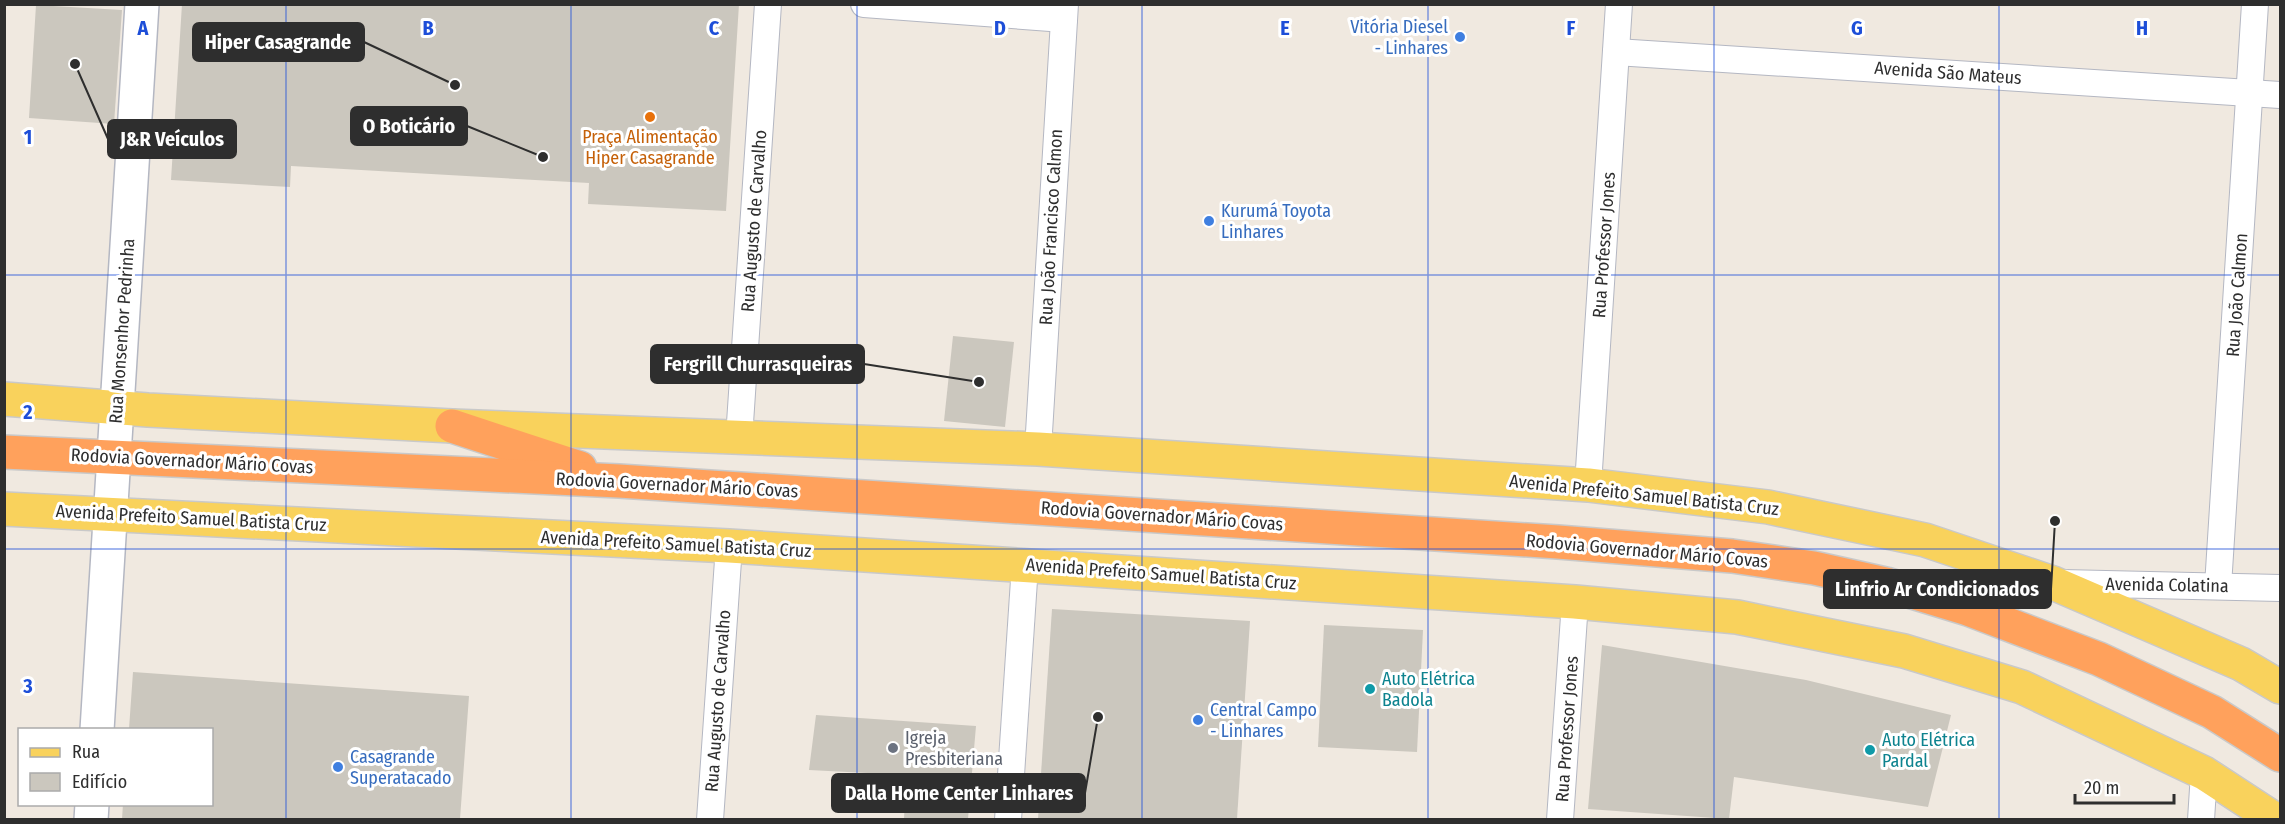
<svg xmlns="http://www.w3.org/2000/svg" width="2285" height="824" font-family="'Fira Sans Condensed',sans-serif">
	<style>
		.building { fill: #cbc7be }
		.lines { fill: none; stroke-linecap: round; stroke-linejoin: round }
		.street-casing { stroke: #b4b7c2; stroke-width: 28 }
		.secondary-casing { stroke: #b4b7c2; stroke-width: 36 }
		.primary-casing { stroke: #c9c9c9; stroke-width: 36 }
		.highway-casing { stroke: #c9c9c9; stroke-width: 36 }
		.street { stroke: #fff; stroke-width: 26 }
		.secondary { stroke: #fff; stroke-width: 33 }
		.primary { stroke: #f9d25c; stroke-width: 33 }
		.highway { stroke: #ffa15c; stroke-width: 33 }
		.grid { fill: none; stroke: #1d4ed8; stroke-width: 1.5; stroke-opacity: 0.55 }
		.shop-dot { fill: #3f7fe0; stroke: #fff; stroke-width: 2 }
		.food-dot { fill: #e8710a; stroke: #fff; stroke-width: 2 }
		.culture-dot { fill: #0f9aa8; stroke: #fff; stroke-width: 2 }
		.worship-dot { fill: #6b7280; stroke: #fff; stroke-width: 2 }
		.labels { text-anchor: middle; stroke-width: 6; stroke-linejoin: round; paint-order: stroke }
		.shop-label { font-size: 18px; fill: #366cbe; stroke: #fff; text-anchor: start }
		.street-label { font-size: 18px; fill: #2e2e2e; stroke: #fff }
		.food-label { font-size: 18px; fill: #c56008; stroke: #fff }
		.culture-label { font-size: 18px; fill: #0d838f; stroke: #fff; text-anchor: start }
		.worship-label { font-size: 18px; fill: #5b616d; stroke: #fff; text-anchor: start }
		.grid-label { font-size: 20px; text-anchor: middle; font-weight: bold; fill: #1d4ed8; stroke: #fff; stroke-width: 6; stroke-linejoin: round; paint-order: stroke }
		.leader { fill: none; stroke: #2e2e2e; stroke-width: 2 }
		.callout-dot { fill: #2e2e2e; stroke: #fff; stroke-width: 2 }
		.callout { fill: #2e2e2e; stroke: #2e2e2e; stroke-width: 2 }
		.callout-label { font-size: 20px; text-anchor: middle; font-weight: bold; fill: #fff }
	</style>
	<rect width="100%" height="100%" fill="#f0e9e0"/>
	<!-- building -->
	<g class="building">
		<polygon points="182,4 739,4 726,211 588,204 589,183 291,166 290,187 171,180"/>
		<polygon points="36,5 122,10 114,124 29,118"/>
		<polygon points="953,336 1014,342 1005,427 944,421"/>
		<polygon points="1052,609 1250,621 1237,819 1038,819"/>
		<polygon points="1324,625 1423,630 1417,752 1318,747"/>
		<polygon points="1602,645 1806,680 1951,715 1928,807 1734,777 1729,819 1588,809"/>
		<polygon points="133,672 469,696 460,819 122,819 123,804 212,804 212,729 129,729"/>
		<polygon points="816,715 976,726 968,819 904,819 906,775 809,770"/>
	</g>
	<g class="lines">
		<!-- street casing -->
		<g class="street-casing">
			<g id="street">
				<polyline points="864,4 1064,19"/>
				<polyline points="1616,52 2280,95"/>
				<polyline points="739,438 768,4"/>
				<polyline points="1038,449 1065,4"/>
				<polyline points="1588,485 1619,4"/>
				<polyline points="2062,583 2280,588"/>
				<polyline points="2218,586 2255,4"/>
				<polyline points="710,820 729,546"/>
				<polyline points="1008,820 1025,565"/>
				<polyline points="1560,820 1575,602"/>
				<polyline points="2201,820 2204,773"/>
			</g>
		</g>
		<!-- secondary casing -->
		<g class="secondary-casing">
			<g id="secondary">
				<polyline points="97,730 142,4"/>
				<polyline points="91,820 92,804"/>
			</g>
		</g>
		<!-- primary casing -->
		<g class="primary-casing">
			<g id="primary">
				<polyline points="4,399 148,410 452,426 1038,449 1588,485 1768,507 1925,540 2053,583 2241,664 2280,687"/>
				<polyline points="4,509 729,546 1575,602 1737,617 1904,651 2022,687 2204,773 2276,820"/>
			</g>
		</g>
		<!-- highway casing -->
		<g class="highway-casing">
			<g id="highway">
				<polyline points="452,426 580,468"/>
				<polyline points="4,452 619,481 1558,542 1732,556 1814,568 1886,584 1968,609 2099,659 2212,712 2280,755"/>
			</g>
		</g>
		<!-- street -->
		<use href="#street" class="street"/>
		<!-- secondary -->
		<use href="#secondary" class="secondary"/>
		<!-- primary -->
		<use href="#primary" class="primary"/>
		<!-- highway -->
		<use href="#highway" class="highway"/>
	</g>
	<!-- grid -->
	<path class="grid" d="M 286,4 L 286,820M 571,4 L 571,820M 857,4 L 857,820M 1142,4 L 1142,820M 1428,4 L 1428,820M 1714,4 L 1714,820M 1999,4 L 1999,820M 4,275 L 2280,275M 4,549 L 2280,549"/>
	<!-- markers -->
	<g class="shop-dot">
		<circle cx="1460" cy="37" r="6"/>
		<circle cx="1209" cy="221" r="6"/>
		<circle cx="1198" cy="720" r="6"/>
		<circle cx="338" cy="767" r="6"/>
	</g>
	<circle class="food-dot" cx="650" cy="117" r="6"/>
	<g class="culture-dot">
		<circle cx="1370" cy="689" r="6"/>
		<circle cx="1870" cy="750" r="6"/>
	</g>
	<circle class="worship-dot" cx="893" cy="748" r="6"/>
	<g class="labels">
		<!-- shop labels -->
		<g class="shop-label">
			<text x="1448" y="33" text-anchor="end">Vitória Diesel<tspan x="1448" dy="21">- Linhares</tspan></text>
			<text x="1221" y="217">Kurumá Toyota<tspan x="1221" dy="21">Linhares</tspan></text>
			<text x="1210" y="716">Central Campo<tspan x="1210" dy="21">- Linhares</tspan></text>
			<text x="350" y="763">Casagrande<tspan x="350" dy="21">Superatacado</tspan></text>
		</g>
		<!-- street labels -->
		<g class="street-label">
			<text transform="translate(1948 73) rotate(4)" y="6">Avenida São Mateus</text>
			<text transform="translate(754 221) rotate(-86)" y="6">Rua Augusto de Carvalho</text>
			<text transform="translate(1051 227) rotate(-87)" y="6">Rua João Francisco Calmon</text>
			<text transform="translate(1604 245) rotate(-86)" y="6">Rua Professor Jones</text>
			<text transform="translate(2237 295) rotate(-86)" y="6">Rua João Calmon</text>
			<text transform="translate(122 331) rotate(-86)" y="6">Rua Monsenhor Pedrinha</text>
			<text transform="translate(192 461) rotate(3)" y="6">Rodovia Governador Mário Covas</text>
			<text transform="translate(677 485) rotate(3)" y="6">Rodovia Governador Mário Covas</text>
			<text transform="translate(1644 495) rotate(6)" y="6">Avenida Prefeito Samuel Batista Cruz</text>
			<text transform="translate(1162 516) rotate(4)" y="6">Rodovia Governador Mário Covas</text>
			<text transform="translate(191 518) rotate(3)" y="6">Avenida Prefeito Samuel Batista Cruz</text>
			<text transform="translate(676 544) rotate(3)" y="6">Avenida Prefeito Samuel Batista Cruz</text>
			<text transform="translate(1647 551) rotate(5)" y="6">Rodovia Governador Mário Covas</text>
			<text transform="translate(1161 574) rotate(4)" y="6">Avenida Prefeito Samuel Batista Cruz</text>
			<text transform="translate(2167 585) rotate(1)" y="6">Avenida Colatina</text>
			<text transform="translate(718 701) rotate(-86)" y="6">Rua Augusto de Carvalho</text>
			<text transform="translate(1567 729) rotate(-86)" y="6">Rua Professor Jones</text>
		</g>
		<!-- food labels -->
		<g class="food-label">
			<text x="650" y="143">Praça Alimentação<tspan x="650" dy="21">Hiper Casagrande</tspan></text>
		</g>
		<!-- culture labels -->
		<g class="culture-label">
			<text x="1382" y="685">Auto Elétrica<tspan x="1382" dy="21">Badola</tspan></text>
			<text x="1882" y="746">Auto Elétrica<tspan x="1882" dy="21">Pardal</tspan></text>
		</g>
		<!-- worship labels -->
		<g class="worship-label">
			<text x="905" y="744">Igreja<tspan x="905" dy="21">Presbiteriana</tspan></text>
		</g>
	</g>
	<g class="grid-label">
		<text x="143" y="35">A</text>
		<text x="428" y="35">B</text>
		<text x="714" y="35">C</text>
		<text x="1000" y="35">D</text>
		<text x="1285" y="35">E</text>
		<text x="1571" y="35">F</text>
		<text x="1857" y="35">G</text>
		<text x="2142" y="35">H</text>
		<text x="28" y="144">1</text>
		<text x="28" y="419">2</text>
		<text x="28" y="693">3</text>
	</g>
	<!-- callouts -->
	<path class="leader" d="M455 85L364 42M543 157L467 126M75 64L108 139M979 382L864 364M2055 521L2051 589M1098 717L1085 793"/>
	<g class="callout-dot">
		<circle cx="455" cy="85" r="6"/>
		<circle cx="543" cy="157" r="6"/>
		<circle cx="75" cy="64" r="6"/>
		<circle cx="979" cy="382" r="6"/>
		<circle cx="2055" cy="521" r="6"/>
		<circle cx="1098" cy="717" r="6"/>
	</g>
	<g class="callout">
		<rect x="193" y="23" width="171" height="38" rx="6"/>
		<rect x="351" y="107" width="116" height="38" rx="6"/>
		<rect x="108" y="120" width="128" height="38" rx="6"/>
		<rect x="651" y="345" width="213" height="38" rx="6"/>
		<rect x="1824" y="570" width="227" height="38" rx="6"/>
		<rect x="832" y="774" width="253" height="38" rx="6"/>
	</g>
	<g class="callout-label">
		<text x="278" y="49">Hiper Casagrande</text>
		<text x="409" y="133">O Boticário</text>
		<text x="172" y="146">J&amp;R Veículos</text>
		<text x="758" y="371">Fergrill Churrasqueiras</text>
		<text x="1937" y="596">Linfrio Ar Condicionados</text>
		<text x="959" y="800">Dalla Home Center Linhares</text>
	</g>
	<!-- border -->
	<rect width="2285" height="824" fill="none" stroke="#2e2e2e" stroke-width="12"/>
	<!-- legend -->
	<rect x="18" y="728" width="195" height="78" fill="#ffffff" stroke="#ababab" stroke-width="1.5"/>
	<rect x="30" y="748" width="30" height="9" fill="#f9d25c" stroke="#ababab" stroke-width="1.5"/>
	<text x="72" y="758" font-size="18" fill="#2e2e2e">Rua</text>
	<rect x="30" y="773" width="30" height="18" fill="#cbc7be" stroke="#ababab" stroke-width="1.5"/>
	<text x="72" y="788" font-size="18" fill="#2e2e2e">Edifício</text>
	<!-- scale -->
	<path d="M2075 794v9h99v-9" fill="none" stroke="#2e2e2e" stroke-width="3"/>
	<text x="2084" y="794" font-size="18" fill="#2e2e2e" stroke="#ffffff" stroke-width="4.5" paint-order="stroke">20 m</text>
</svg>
